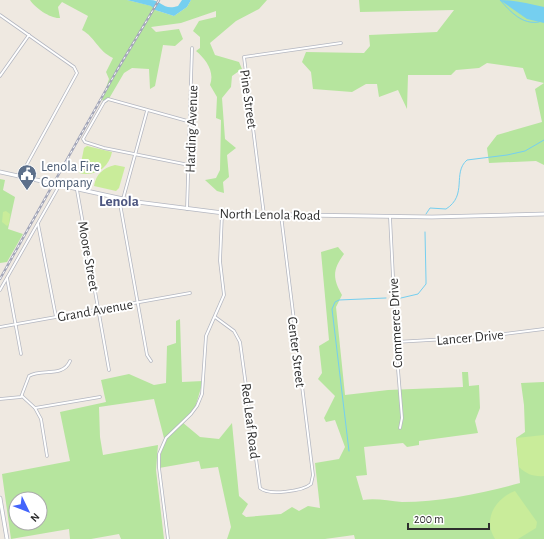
<svg xmlns="http://www.w3.org/2000/svg" width="544" height="539" font-family="'Alegreya Sans',sans-serif">
	<style>
		.green { fill: #b6e59e; fill-rule: evenodd }
		.pitch { fill: #c9ec9a }
		.water { fill: #75cff0 }
		.lines { fill: none; stroke-linecap: round; stroke-linejoin: round }
		.stream { stroke: #75cff0; stroke-width: 1 }
		.minor-casing { stroke: #b4b7c1; stroke-width: 3.5 }
		.secondary-casing { stroke: #b4b7c1; stroke-width: 4.5 }
		.minor { stroke: #fff; stroke-width: 2 }
		.secondary { stroke: #fff; stroke-width: 3 }
		.rail-casing { stroke: #a3a6b8; stroke-width: 2.5 }
		.rail { stroke: #fff; stroke-width: 1; stroke-dasharray: 3; stroke-linecap: butt }
		.labels { text-anchor: middle; stroke-width: 4; stroke-linejoin: round; paint-order: stroke }
		.street-label { font-size: 14px; fill: #2e2e2e; stroke: #fff }
		.service-label { font-size: 14px; fill: #4e5e75; stroke: #fff; text-anchor: start }
		.neighbourhood-label { font-size: 15px; font-weight: bold; fill: #4d5680; stroke: #fff }
	</style>
	<rect width="100%" height="100%" fill="#efe9e1"/>
	<!-- green -->
	<g class="green">
		<path d="M 30,0 L 127,0 L 152,6 L 155,10 L 174,16 L 187,7 L 191,0 L 267,0 L 259,9 L 236,21 L 210,43 L 215,55 L 239,62 L 242,69 L 232,76 L 231,87 L 222,98 L 225,139 L 236,148 L 227,155 L 229,177 L 223,182 L 224,193 L 217,191 L 205,180 L 216,178 L 220,170 L 221,120 L 216,118 L 217,97 L 210,85 C 215,72 206,59 196,51 L 200,48 L 200,37 L 193,31 L 199,21 L 216,17 L 216,11 L 181,23 L 151,27 L 156,32 L 179,29 L 183,39 L 175,46 L 163,45 L 155,86 L 150,89 L 149,69 L 132,68 L 124,73 L 107,102 L 102,100 L 109,79 L 106,72 L 113,58 C 97,50 96,38 82,30 L 88,16 L 62,2 L 58,7 L 60,18 C 51,19 35,8 30,0 Z"/>
		<polygon points="359,0 544,0 544,83 527,79 523,68 487,63 479,68 456,70 451,75 408,75 407,109 398,90 379,97 377,84 366,84 352,92 313,89 311,72 302,62 306,52 364,53 370,46 369,35 437,32 454,10 360,12"/>
		<polygon points="544,83 544,165 536,161 489,163 487,148 497,135 542,122 535,89"/>
		<polygon points="0,179 5,180 3,190 15,197 8,229 23,234 7,262 0,263"/>
		<path d="M 338,247 L 344,254 C 333,269 332,278 342,295 L 336,307 L 345,395 L 388,390 L 463,387 L 462,372 L 468,372 L 469,386 L 479,385 L 480,408 L 475,421 L 478,433 L 419,441 L 419,445 L 407,447 L 403,443 L 364,447 L 367,475 L 356,476 L 363,500 C 376,498 389,501 402,502 C 441,502 483,493 520,483 L 516,438 L 525,432 L 524,405 L 521,383 L 544,382 L 544,539 L 355,539 L 354,535 L 325,539 L 227,539 L 231,527 L 218,467 L 201,469 L 199,461 L 159,468 L 162,446 L 165,442 L 154,399 L 99,407 L 100,437 L 103,455 L 158,445 L 156,470 L 164,539 L 121,539 L 119,534 L 91,539 L 70,539 L 69,529 L 11,539 L 2,474 L 70,461 L 60,412 L 106,402 L 101,380 L 129,374 L 154,385 L 166,383 L 167,346 L 176,343 L 176,321 L 180,319 L 182,382 L 203,381 L 195,408 L 182,422 L 200,437 L 219,439 L 232,423 L 239,496 L 248,504 L 242,514 L 246,517 L 281,514 L 292,507 L 299,511 L 308,506 L 320,508 L 315,463 L 339,459 L 345,447 L 335,420 L 326,422 L 324,418 L 335,396 L 318,379 L 322,373 L 319,346 L 329,340 L 321,252 ZM 16,499 L 40,499 L 40,523 L 16,523 Z"/>
	</g>
	<!-- pitch -->
	<g class="pitch">
		<path d="M 87,146 L 112,152 C 109,168 95,177 79,173 L 84,148 Z"/>
		<path d="M 115,165 L 125,167 L 119,188 L 116,191 L 94,186 C 96,174 103,168 115,165 Z"/>
		<polygon points="6,211 10,214 9,224 7,226 2,222 3,212"/>
		<path d="M 544,435 L 544,476 C 534,477 526,474 519,467 L 516,438 Z"/>
		<path d="M 515,491 L 537,522 L 536,528 L 518,539 L 495,539 C 482,519 496,498 515,491 Z"/>
	</g>
	<!-- water -->
	<g class="water">
		<path d="M 127,0 C 135,0 143,0 150,0 C 162,0 163,11 178,6 L 182,0 L 191,0 L 187,7 L 174,16 L 155,10 L 151,6 Z"/>
		<path d="M 500,0 C 515,0 529,4 544,7 L 544,23 L 527,19 Z"/>
	</g>
	<g class="lines">
		<!-- stream -->
		<g class="stream">
			<path d="M 500,0 C 511,12 522,25 539,22"/>
			<path d="M 426,214 L 430,208 L 446,209 C 468,195 452,173 467,160 L 507,155 L 525,151 L 544,140"/>
			<polyline points="401,298 418,294 426,284 426,280 425,232"/>
			<polyline points="349,451 332,309 335,302 339,300 386,298"/>
		</g>
		<!-- minor casing -->
		<g class="minor-casing">
			<g id="minor">
				<polyline points="0,15 74,67 77,73 20,177"/>
				<polyline points="0,76 29,35"/>
				<polyline points="189,165 104,148 85,142 83,139 104,102 108,99 191,122"/>
				<polyline points="77,190 109,370"/>
				<polyline points="119,198 147,355 151,361"/>
				<polyline points="123,199 147,111"/>
				<polyline points="187,209 192,48"/>
				<polyline points="264,215 244,57 341,43"/>
				<polyline points="390,217 397,357 402,418 400,428"/>
				<polyline points="38,224 56,317"/>
				<polyline points="7,278 21,354"/>
				<polyline points="0,290 59,186"/>
				<path d="M 215,317 L 234,331 L 240,342 L 260,488 C 269,496 303,491 311,484 L 313,475 L 281,215"/>
				<polyline points="0,327 190,293"/>
				<polyline points="396,342 481,337 544,329"/>
				<polyline points="22,396 35,408 100,397"/>
				<path d="M 0,399 L 21,397 L 29,376 C 41,368 63,378 70,361"/>
				<polyline points="35,408 41,419 47,456"/>
				<polyline points="168,539 159,468 159,454 166,438 191,414 197,406 202,394 206,336 224,295 220,261 222,214"/>
			</g>
		</g>
		<!-- secondary casing -->
		<g class="secondary-casing">
			<g id="secondary">
				<polyline points="0,172 137,202 231,214 432,217 544,214"/>
				<polyline points="0,498 7,539"/>
			</g>
		</g>
		<!-- minor -->
		<use href="#minor" class="minor"/>
		<!-- secondary -->
		<use href="#secondary" class="secondary"/>
		<!-- rail casing -->
		<g class="rail-casing">
			<polyline id="rail" points="0,279 116,72 159,0"/>
		</g>
		<!-- rail -->
		<use href="#rail" class="rail"/>
	</g>
	<!-- icons -->
	<defs>
		<g id="civic-pin" transform="scale(1)"><path d="M0 17L-7.5 6A9.5 9.5 0 1 1 7.5 6Z" fill="#5c6f8a" stroke="#fff"/><path d="M-.6-6.5H3V-4.5H.6V-3L4-1V1h2V6H-6V1h2V-1L-.6-3ZM-1.2 2.5V6h2.4V2.5Z" fill="#fff"/></g>
	</defs>
	<g fill-rule="evenodd">
		<use href="#civic-pin" x="27" y="174"/>
	</g>
	<g class="labels">
		<!-- street labels -->
		<g class="street-label">
			<text transform="translate(249 99) rotate(82)" y="5">Pine Street</text>
			<text transform="translate(191 129) rotate(-88)" y="5">Harding Avenue</text>
			<text transform="translate(270 214) rotate(1)" y="5">North Lenola Road</text>
			<text transform="translate(89 256) rotate(80)" y="5">Moore Street</text>
			<text transform="translate(95 310) rotate(-10)" y="5">Grand Avenue</text>
			<text transform="translate(395 323) rotate(-93)" y="5">Commerce Drive</text>
			<text transform="translate(470 337) rotate(-5)" y="5">Lancer Drive</text>
			<text transform="translate(297 352) rotate(83)" y="5">Center Street</text>
			<text transform="translate(251 421) rotate(83)" y="5">Red Leaf Road</text>
		</g>
		<!-- service labels -->
		<g class="service-label">
			<text x="41" y="171">Lenola Fire<tspan x="41" dy="16">Company</tspan></text>
		</g>
		<!-- neighbourhood labels -->
		<g class="neighbourhood-label">
			<text x="119" y="206">Lenola</text>
		</g>
	</g>
	<!-- north arrow -->
	<g transform="translate(28 511) rotate(133)"><circle r="19" fill="#ffffff" stroke="#ababab"/>
	<path d="M0-3L7 15L0 10L-7 15Z" fill="#4264fb"/>
	<text y="-6" font-size="11" font-weight="bold" text-anchor="middle" fill="#2e2e2e">N</text>
	</g>
	<!-- scale -->
	<path d="M408 523v6h81v-6" fill="none" stroke="#2e2e2e" stroke-width="2"/>
	<text x="414" y="523" font-size="12" fill="#2e2e2e" stroke="#ffffff" stroke-width="3" paint-order="stroke">200 m</text>
</svg>
